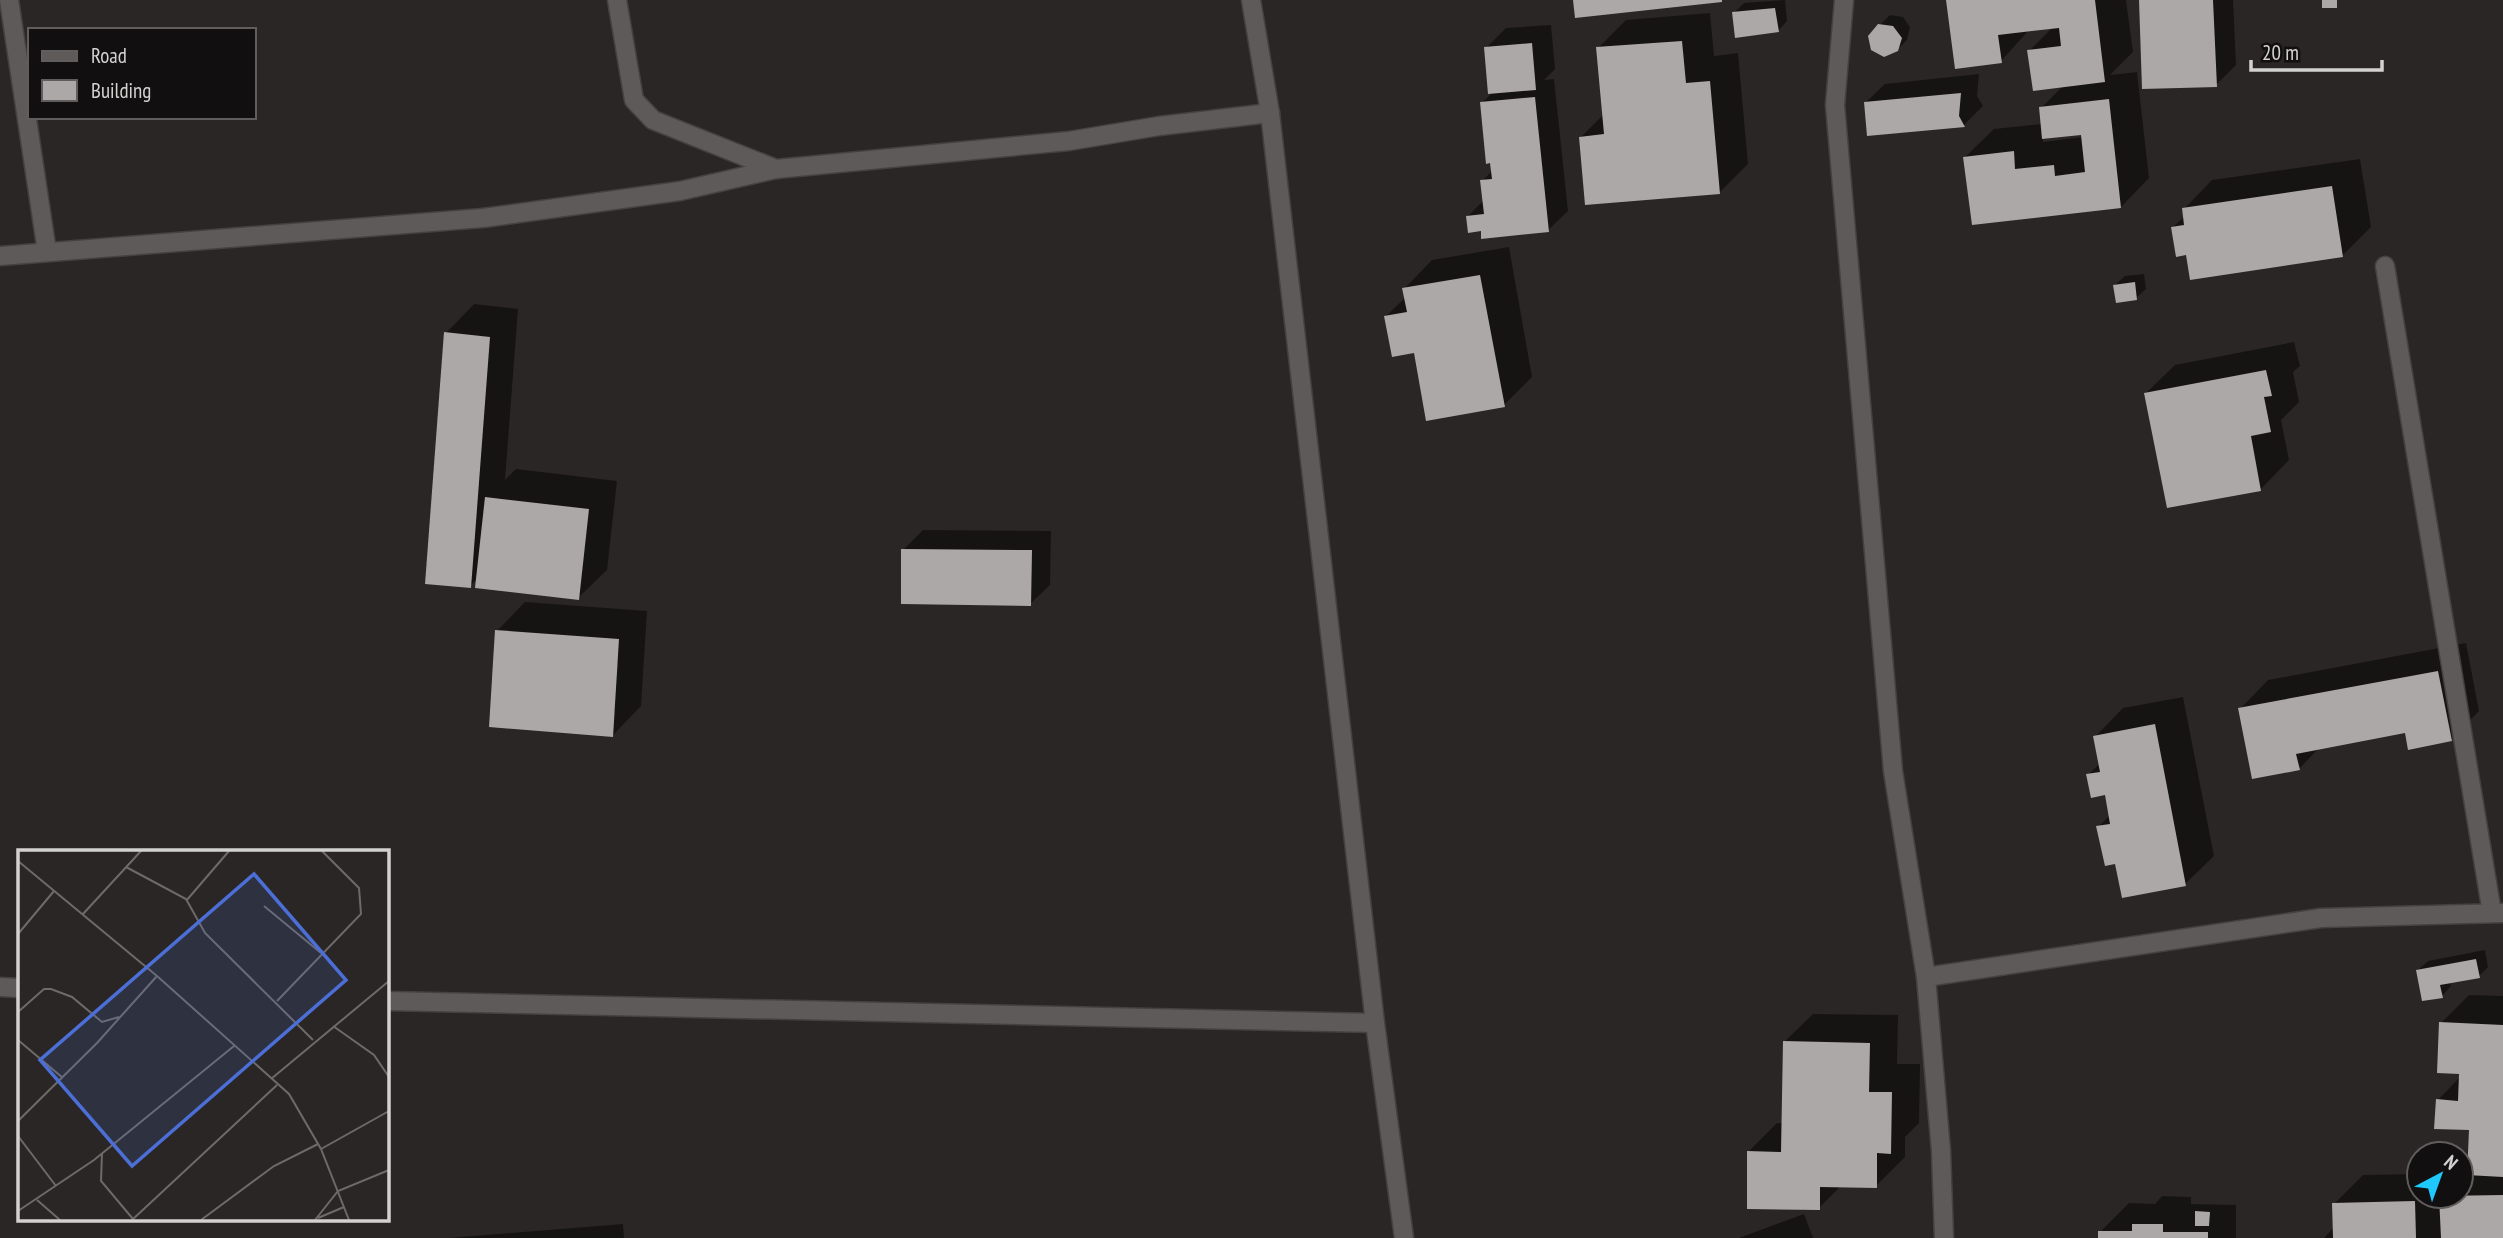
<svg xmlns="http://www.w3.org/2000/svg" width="2503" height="1238" font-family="'PT Sans Narrow',sans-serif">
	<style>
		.shadow { fill: #0007; fill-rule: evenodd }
		.building { fill: #ada8a8 }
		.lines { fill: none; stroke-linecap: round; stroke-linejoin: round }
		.minor-casing { stroke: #444141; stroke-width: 21 }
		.minor { stroke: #5e5a59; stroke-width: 18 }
		.inset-road { fill: none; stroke: #6e6a6a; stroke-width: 2 }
		.view { fill: #4b6fd6; fill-opacity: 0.15; stroke: #4b6fd6; stroke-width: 3.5 }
		.inset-edge { fill: none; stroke: #d4d1d1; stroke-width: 3.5 }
	</style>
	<rect width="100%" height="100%" fill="#2a2625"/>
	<!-- shadow -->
	<g class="shadow">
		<polygon points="1785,0 1787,21 1778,31 1734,13 1744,3"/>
		<path d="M 1948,0 L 2126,0 L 2133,52 L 2110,75 L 2137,72 L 2149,178 L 2121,207 L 1965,157 L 1994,129 L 2042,124 L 2041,108 L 2063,86 L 2029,51 L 2053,27 L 2029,30 L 2001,61 ZM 2082,133 L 2083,137 L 2043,142 L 2043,137 Z"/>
		<polygon points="2141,0 2233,0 2236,65 2216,85"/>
		<polygon points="1710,13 1714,56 1738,53 1748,164 1719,193 1581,137 1604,114 1598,48 1626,20"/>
		<polygon points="1890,15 1903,17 1910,27 1907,40 1897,50 1880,25"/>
		<polygon points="1551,25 1555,69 1544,80 1554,79 1568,211 1548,230 1482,230 1468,216 1484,200 1482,181 1493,170 1482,103 1493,92 1486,48 1506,28"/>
		<polygon points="1979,74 1977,96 1983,106 1964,125 1865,103 1885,84"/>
		<polygon points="2360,159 2371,227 2342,256 2187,253 2173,227 2185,216 2184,209 2212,180"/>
		<polygon points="1509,247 1532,377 1504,405 1415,351 1386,316 1406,297 1404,289 1432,260"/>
		<polygon points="2144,274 2146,289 2136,298 2115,285 2125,276"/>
		<polygon points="474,304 518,309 505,480 516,469 617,481 607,570 578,598 478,578 470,586 446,333"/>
		<polygon points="2294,342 2300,366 2293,372 2299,402 2281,420 2289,460 2261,489 2146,393 2175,365"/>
		<polygon points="923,530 1051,531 1050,585 1030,604 903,550"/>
		<polygon points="525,602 647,611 641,706 613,735 497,631"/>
		<polygon points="2466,643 2479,711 2451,740 2406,731 2319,748 2299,769 2240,709 2268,680"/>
		<polygon points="2183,697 2214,856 2185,884 2117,862 2098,827 2110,815 2106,793 2088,775 2100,763 2095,737 2123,708"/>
		<polygon points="2485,950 2488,967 2479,976 2450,982 2451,986 2442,996 2418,970 2428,961"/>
		<polygon points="2469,995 2503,996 2503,1238 2324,1238 2334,1227 2334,1204 2363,1175 2419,1174 2419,1196 2461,1196 2461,1177 2469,1169 2471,1129 2438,1100 2460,1077 2441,1023"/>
		<polygon points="1813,1014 1898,1015 1897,1064 1920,1064 1919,1123 1905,1137 1905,1157 1876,1186 1842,1185 1819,1208 1749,1151 1777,1123 1783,1123 1784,1042"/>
		<polygon points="2162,1196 2191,1197 2191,1204 2236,1205 2236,1238 2100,1238 2100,1232 2129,1203 2155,1204"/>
		<polygon points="1804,1214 1813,1238 1739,1238"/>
		<polygon points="623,1224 624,1238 449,1238"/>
	</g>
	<!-- building -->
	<g class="building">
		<polygon points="1573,0 1722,0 1722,2 1575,18"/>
		<polygon points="1946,0 2095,0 2105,82 2033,91 2027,50 2061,46 2059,28 1998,35 2002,63 1955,69"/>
		<polygon points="2139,0 2213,0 2217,87 2142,89"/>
		<rect x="2322" y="0" width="15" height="8"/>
		<polygon points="1775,8 1779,32 1735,38 1732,12"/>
		<polygon points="1878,24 1893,26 1902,38 1898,51 1884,57 1871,50 1868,36"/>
		<polygon points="1682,41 1686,83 1710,81 1720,194 1585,205 1579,137 1604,134 1596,47"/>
		<polygon points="1532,43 1536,90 1488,94 1484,47"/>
		<polygon points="1961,93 1959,116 1965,127 1867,136 1864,102"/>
		<polygon points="1535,97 1549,232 1481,239 1481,231 1468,233 1466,216 1484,214 1480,180 1492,179 1490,163 1486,164 1480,102"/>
		<polygon points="2109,99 2121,208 1972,225 1963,157 2014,151 2015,169 2054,165 2055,176 2085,172 2081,135 2042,139 2039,107"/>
		<polygon points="2332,186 2343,257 2190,280 2186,255 2176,257 2171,227 2184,225 2182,208"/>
		<polygon points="1480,275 1505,407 1426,421 1414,353 1392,357 1384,316 1407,312 1402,288"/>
		<polygon points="2135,282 2137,300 2116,303 2113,285"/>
		<polygon points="444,332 490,337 471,588 425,584"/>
		<polygon points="2266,370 2272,396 2264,397 2271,432 2251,436 2261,491 2167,508 2144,393"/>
		<polygon points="485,497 589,509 579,600 475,588"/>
		<polygon points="901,549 1032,550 1031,606 901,604"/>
		<polygon points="495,630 619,639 613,737 489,727"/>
		<polygon points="2438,671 2452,741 2408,750 2405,733 2296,754 2300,770 2252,779 2238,708"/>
		<polygon points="2155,724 2186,886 2122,898 2115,864 2105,866 2096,826 2110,824 2105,795 2091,798 2086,774 2100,772 2093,736"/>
		<polygon points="2476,959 2480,978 2440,985 2443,998 2422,1001 2416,970"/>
		<polygon points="2439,1022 2503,1025 2503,1177 2467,1175 2469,1130 2434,1129 2436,1099 2458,1101 2459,1074 2437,1073"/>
		<polygon points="1783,1041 1870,1043 1869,1092 1892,1092 1891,1154 1877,1153 1877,1188 1820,1187 1820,1210 1747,1209 1747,1151 1781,1152"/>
		<polygon points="2503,1195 2503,1238 2441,1238 2439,1196"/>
		<polygon points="2415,1201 2416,1238 2333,1238 2332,1203"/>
		<polygon points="2195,1211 2210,1212 2209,1226 2195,1226"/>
		<polygon points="2132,1224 2163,1224 2163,1232 2208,1232 2208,1238 2098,1238 2098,1231 2132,1231"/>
	</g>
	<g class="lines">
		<!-- minor casing -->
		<g class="minor-casing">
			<g id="minor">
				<polyline points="9,0 47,252"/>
				<polyline points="617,0 634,100 653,120 776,169"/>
				<polyline points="1251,0 1270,113 1375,1023 1404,1238"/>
				<polyline points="1844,0 1835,105 1893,771 1926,977 1941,1151 1944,1238"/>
				<polyline points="0,256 483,218 680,191 776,169 1069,141 1159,126 1270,113"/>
				<polyline points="2385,266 2492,913"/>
				<polyline points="1926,977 2321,918 2503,913"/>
				<polyline points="0,987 19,988"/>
				<polyline points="387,1001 1375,1023"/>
			</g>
		</g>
		<!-- minor -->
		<use href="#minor" class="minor"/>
	</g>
	<!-- overview -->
	<g transform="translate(18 850)">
		<rect width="371" height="371" fill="#2a2625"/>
		<path class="inset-road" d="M 0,11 L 139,126 L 271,244 L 303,299 L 331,370M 108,17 L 168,49 L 187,83 L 295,190M 168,51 L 211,1M 246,56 L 303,103M 65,64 L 123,1M 0,84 L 36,41M 259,151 L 343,64 L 341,38 L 304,1M 0,162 L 26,139 L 33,139 L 54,147 L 84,172 L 101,167M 315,176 L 356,205 L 371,227M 0,190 L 45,228M 253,229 L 371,131M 0,271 L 79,193 L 139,126M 0,286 L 38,336M 303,299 L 371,261M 84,303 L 83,331 L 115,369M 19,350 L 42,370M 0,361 L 76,310 L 216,196M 300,368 L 326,357M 114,370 L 259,235M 183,370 L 256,316 L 300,294M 297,370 L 320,341 L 371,320"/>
		<path class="view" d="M 236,24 L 328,130 L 114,316 L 22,210 Z"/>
		<rect width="371" height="371" class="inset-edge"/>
	</g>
	<!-- legend -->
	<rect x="28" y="28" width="228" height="91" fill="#110f0f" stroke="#5f5d5d" stroke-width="2"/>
	<rect x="42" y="51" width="35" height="10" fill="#5e5a59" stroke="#5f5d5d" stroke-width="2"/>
	<text x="91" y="63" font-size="21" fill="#d4d1d1">Road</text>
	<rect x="42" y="80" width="35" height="21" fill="#ada8a8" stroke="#5f5d5d" stroke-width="2"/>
	<text x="91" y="98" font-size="21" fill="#d4d1d1">Building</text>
	<!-- north arrow -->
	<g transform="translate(2440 1175) rotate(41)"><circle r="33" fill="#110f0f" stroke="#5f5d5d" stroke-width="2"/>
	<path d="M0-5L12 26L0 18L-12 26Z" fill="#1ec9fd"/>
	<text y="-10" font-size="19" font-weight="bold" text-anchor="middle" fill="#d4d1d1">N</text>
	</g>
	<!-- scale -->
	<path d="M2251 60v10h131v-10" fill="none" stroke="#d4d1d1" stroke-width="3.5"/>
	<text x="2262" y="60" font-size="21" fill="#d4d1d1" stroke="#110f0f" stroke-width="5" paint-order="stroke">20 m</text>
</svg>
